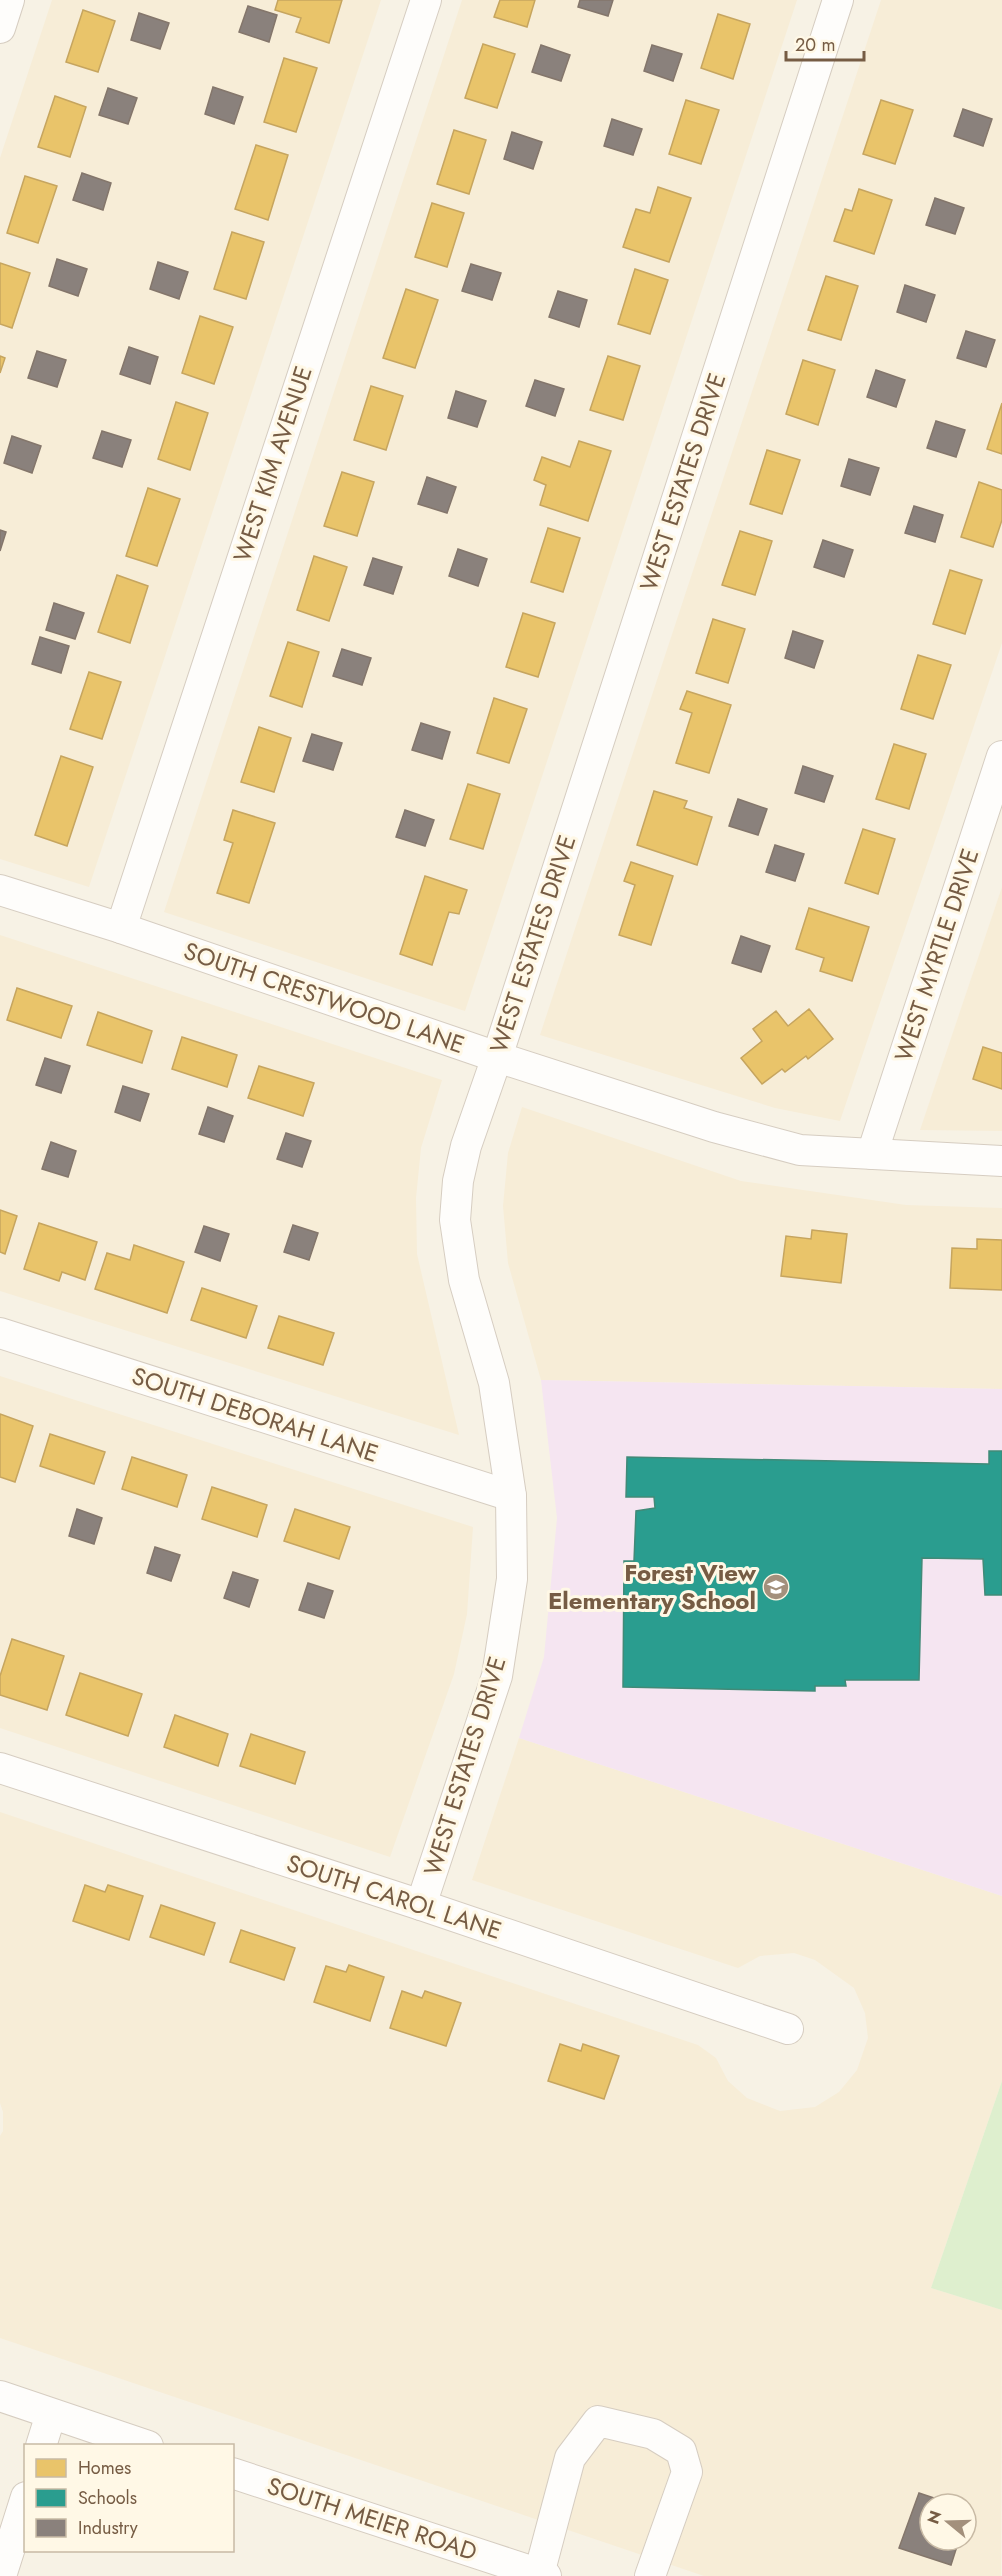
<svg xmlns="http://www.w3.org/2000/svg" width="1002" height="2576" font-family="Jost,sans-serif">
	<style>
		.residential { fill: #f7edd7; fill-rule: evenodd }
		.education { fill: #f5e5f1 }
		.green { fill: #deefce }
		.homes { fill: #e9c46a; stroke: #c6a55f; stroke-width: 1.5 }
		.schools { fill: #2a9d8f; stroke: #418a78; stroke-width: 1.5 }
		.industry { fill: #8a817c; stroke: #84766b; stroke-width: 1.5 }
		.lines { fill: none; stroke-linecap: round; stroke-linejoin: round }
		.minor-casing { stroke: #d6cdc1; stroke-width: 32 }
		.minor { stroke: #fefdfb; stroke-width: 30 }
		.labels { text-anchor: middle; stroke-width: 6; stroke-linejoin: round; paint-order: stroke }
		.street-label { font-size: 24px; fill: #765c44; stroke: #fff8e6 }
		.poi-label { font-size: 24px; font-weight: bold; fill: #765c44; stroke: #fff8e6; text-anchor: end }
	</style>
	<rect width="100%" height="100%" fill="#f7f2e5"/>
	<!-- residential -->
	<g class="residential">
		<polygon points="52,0 381,0 89,887 0,859 0,158"/>
		<polygon points="462,0 797,0 465,1011 164,912"/>
		<polygon points="881,0 1002,0 1002,643 840,1121 775,1108 540,1035"/>
		<polygon points="1002,887 1002,1131 920,1130"/>
		<polygon points="0,935 442,1080 421,1148 416,1198 417,1254 459,1435 0,1291"/>
		<polygon points="522,1107 741,1181 906,1205 1002,1208 1002,1389 541,1380 508,1263 503,1206 508,1153"/>
		<polygon points="0,1376 473,1527 467,1614 454,1674 390,1857 0,1728"/>
		<path d="M 519,1738 L 1002,1896 L 1002,2081 L 931,2288 L 1002,2310 L 1001,2576 L 704,2576 L 0,2338 L 0,2136 L 3,2131 L 3,2112 L 0,2103 L 0,1812 L 698,2045 L 716,2058 L 728,2081 L 747,2098 L 780,2111 L 815,2107 L 839,2092 L 857,2070 L 868,2038 L 865,2013 L 854,1988 L 815,1960 L 794,1953 L 760,1956 L 738,1968 L 472,1880 ZM 930,2504 L 966,2504 L 966,2540 L 930,2540 Z"/>
	</g>
	<!-- education -->
	<polygon class="education" points="541,1380 1002,1389 1002,1896 519,1738 544,1657 557,1518"/>
	<!-- green -->
	<polygon class="green" points="1002,2081 1002,2310 931,2288"/>
	<!-- homes -->
	<g class="homes">
		<polygon points="278,0 342,0 329,43 296,32 301,18 275,10"/>
		<polygon points="500,0 535,0 527,27 494,17"/>
		<polygon points="83,10 115,21 98,72 66,62"/>
		<polygon points="718,14 750,24 733,79 701,68"/>
		<polygon points="483,44 515,54 497,108 465,98"/>
		<polygon points="284,58 317,68 296,132 264,122"/>
		<polygon points="55,96 86,107 70,157 38,147"/>
		<polygon points="686,100 719,110 701,164 669,154"/>
		<polygon points="881,100 913,110 895,164 863,154"/>
		<polygon points="454,130 486,140 469,194 437,184"/>
		<polygon points="256,145 288,155 268,220 235,209"/>
		<polygon points="25,176 57,186 38,243 7,233"/>
		<polygon points="658,187 691,198 669,262 623,247 636,209 650,213"/>
		<polygon points="859,189 892,200 874,254 834,241 845,209 852,211"/>
		<polygon points="432,203 464,213 447,267 415,257"/>
		<polygon points="232,232 264,242 246,299 214,289"/>
		<polygon points="0,263 30,273 12,328 0,324"/>
		<polygon points="635,269 668,280 650,334 618,324"/>
		<polygon points="826,276 858,286 841,340 808,330"/>
		<polygon points="406,289 438,300 415,368 383,358"/>
		<polygon points="200,316 233,327 214,384 182,373"/>
		<polygon points="0,356 5,358 0,373"/>
		<polygon points="608,356 640,366 623,420 590,410"/>
		<polygon points="803,360 835,370 818,425 786,414"/>
		<polygon points="371,386 403,396 386,450 354,440"/>
		<polygon points="176,402 208,413 190,470 158,459"/>
		<polygon points="1002,403 1002,454 987,449"/>
		<polygon points="579,441 611,451 588,521 540,505 546,485 534,480 542,457 570,467"/>
		<polygon points="767,450 800,460 782,514 750,504"/>
		<polygon points="342,472 374,482 357,536 324,526"/>
		<polygon points="979,482 1002,490 1002,520 993,547 961,537"/>
		<polygon points="148,488 180,499 157,566 126,556"/>
		<polygon points="548,528 580,538 563,592 531,582"/>
		<polygon points="740,531 772,541 755,595 722,585"/>
		<polygon points="314,556 347,567 329,621 297,610"/>
		<polygon points="950,570 982,580 965,634 933,624"/>
		<polygon points="117,575 148,586 130,643 98,632"/>
		<polygon points="523,613 555,623 538,677 506,667"/>
		<polygon points="713,619 745,629 728,683 696,673"/>
		<polygon points="288,642 319,652 302,707 270,696"/>
		<polygon points="918,655 951,665 933,719 901,709"/>
		<polygon points="89,672 121,682 102,739 70,729"/>
		<polygon points="687,691 731,705 709,773 676,763 692,713 680,709"/>
		<polygon points="494,698 527,709 509,763 477,753"/>
		<polygon points="259,727 291,738 274,792 241,782"/>
		<polygon points="894,744 926,754 909,809 876,799"/>
		<polygon points="61,756 93,767 67,846 35,835"/>
		<polygon points="468,784 500,794 483,849 450,839"/>
		<polygon points="654,791 687,801 684,808 712,817 697,865 637,845"/>
		<polygon points="233,810 275,823 249,903 217,893 233,843 224,840"/>
		<polygon points="863,829 895,839 878,894 845,883"/>
		<polygon points="631,862 673,876 651,945 619,935 635,885 624,881"/>
		<polygon points="425,876 467,890 459,914 449,912 432,965 400,954"/>
		<polygon points="809,908 869,927 852,981 820,971 824,958 796,949"/>
		<polygon points="17,988 72,1006 61,1038 7,1020"/>
		<polygon points="809,1009 833,1039 808,1059 806,1056 785,1072 782,1069 762,1084 741,1058 762,1041 753,1029 776,1011 788,1026"/>
		<polygon points="98,1012 152,1031 142,1063 87,1045"/>
		<polygon points="182,1037 237,1055 227,1087 172,1069"/>
		<polygon points="983,1047 1002,1053 1002,1089 973,1079"/>
		<polygon points="259,1066 314,1083 303,1116 248,1098"/>
		<polygon points="0,1210 17,1216 5,1254 0,1252"/>
		<polygon points="39,1223 97,1242 85,1280 62,1272 59,1281 24,1269"/>
		<polygon points="812,1230 847,1234 841,1283 781,1276 786,1236 811,1239"/>
		<polygon points="977,1239 1002,1240 1002,1290 950,1288 952,1248 977,1249"/>
		<polygon points="134,1245 184,1262 167,1313 95,1289 107,1253 130,1260"/>
		<polygon points="202,1288 257,1306 246,1338 191,1320"/>
		<polygon points="279,1316 334,1333 323,1365 268,1348"/>
		<polygon points="0,1414 33,1426 15,1482 0,1477"/>
		<polygon points="50,1434 105,1452 94,1484 40,1466"/>
		<polygon points="132,1457 187,1475 177,1507 122,1489"/>
		<polygon points="212,1487 267,1505 257,1537 202,1519"/>
		<polygon points="295,1509 350,1527 339,1559 284,1541"/>
		<polygon points="12,1639 64,1656 47,1710 0,1695 0,1676"/>
		<polygon points="80,1673 142,1694 128,1736 66,1715"/>
		<polygon points="175,1715 228,1734 218,1766 164,1747"/>
		<polygon points="251,1734 305,1752 295,1784 240,1766"/>
		<polygon points="85,1885 105,1892 108,1885 143,1896 129,1940 73,1921"/>
		<polygon points="161,1905 215,1923 204,1955 150,1937"/>
		<polygon points="241,1930 295,1948 284,1980 230,1962"/>
		<polygon points="349,1965 384,1977 370,2021 314,2002 326,1966 346,1972"/>
		<polygon points="402,1991 422,1998 425,1991 461,2003 446,2046 390,2028"/>
		<polygon points="560,2044 581,2051 583,2044 619,2056 604,2099 548,2081"/>
	</g>
	<!-- schools -->
	<polygon class="schools" points="989,1451 1002,1451 1002,1595 985,1595 983,1559 922,1558 919,1680 845,1680 846,1686 815,1686 815,1691 623,1687 624,1561 634,1561 636,1511 655,1508 654,1497 626,1497 627,1457 989,1464"/>
	<!-- industry -->
	<g class="industry">
		<polygon points="580,0 613,0 608,16 578,7"/>
		<polygon points="248,6 277,15 269,42 239,32"/>
		<polygon points="139,13 169,23 160,49 131,40"/>
		<polygon points="541,45 570,55 561,81 532,72"/>
		<polygon points="652,45 682,54 673,81 644,71"/>
		<polygon points="213,87 243,97 234,124 205,114"/>
		<polygon points="108,88 137,98 128,124 99,115"/>
		<polygon points="963,109 992,119 983,146 954,136"/>
		<polygon points="612,119 642,129 633,155 604,146"/>
		<polygon points="512,132 542,142 533,169 504,159"/>
		<polygon points="82,173 111,183 103,210 73,200"/>
		<polygon points="935,198 964,208 955,234 926,225"/>
		<polygon points="57,259 87,269 78,296 49,286"/>
		<polygon points="158,262 188,272 179,299 150,289"/>
		<polygon points="471,264 501,273 492,300 462,291"/>
		<polygon points="905,285 935,295 926,322 897,312"/>
		<polygon points="558,291 587,300 579,327 549,317"/>
		<polygon points="966,331 995,340 986,367 957,358"/>
		<polygon points="129,347 158,357 150,384 120,374"/>
		<polygon points="37,351 66,360 57,387 28,378"/>
		<polygon points="876,370 905,380 896,407 867,397"/>
		<polygon points="535,380 564,389 555,416 526,406"/>
		<polygon points="456,391 486,401 477,427 448,418"/>
		<polygon points="936,421 965,430 956,457 927,448"/>
		<polygon points="102,431 131,440 122,467 93,458"/>
		<polygon points="12,436 41,446 32,473 4,463"/>
		<polygon points="849,459 879,468 870,495 841,486"/>
		<polygon points="427,477 456,487 447,513 418,504"/>
		<polygon points="914,506 943,515 935,542 905,533"/>
		<polygon points="0,530 6,532 0,551"/>
		<polygon points="823,540 853,550 844,577 814,567"/>
		<polygon points="458,549 487,559 478,586 449,576"/>
		<polygon points="373,558 402,567 393,594 364,585"/>
		<polygon points="54,603 84,613 75,639 46,630"/>
		<polygon points="793,631 823,641 814,668 785,658"/>
		<polygon points="40,637 69,646 61,673 32,664"/>
		<polygon points="342,649 371,658 362,685 333,676"/>
		<polygon points="421,723 450,732 442,759 412,750"/>
		<polygon points="312,734 342,743 333,770 303,761"/>
		<polygon points="803,766 833,776 824,802 795,793"/>
		<polygon points="738,799 767,809 758,835 729,826"/>
		<polygon points="405,810 434,820 425,846 396,837"/>
		<polygon points="775,845 804,854 795,881 766,872"/>
		<polygon points="741,936 770,946 761,972 732,963"/>
		<polygon points="45,1058 70,1066 61,1093 36,1085"/>
		<polygon points="123,1086 149,1094 140,1121 115,1112"/>
		<polygon points="208,1107 233,1116 224,1142 199,1134"/>
		<polygon points="286,1133 311,1141 302,1167 277,1159"/>
		<polygon points="51,1142 76,1151 68,1177 42,1169"/>
		<polygon points="293,1225 318,1233 309,1260 284,1252"/>
		<polygon points="204,1226 229,1234 220,1261 195,1252"/>
		<polygon points="77,1509 102,1518 94,1544 69,1536"/>
		<polygon points="155,1547 180,1555 171,1581 147,1573"/>
		<polygon points="233,1572 258,1580 249,1607 224,1598"/>
		<polygon points="308,1583 333,1591 324,1618 299,1610"/>
		<polygon points="919,2493 952,2504 930,2504 930,2540 959,2540 951,2565 899,2548"/>
	</g>
	<g class="lines">
		<!-- minor casing -->
		<g class="minor-casing">
			<g id="minor">
				<polyline points="0,28 9,0"/>
				<polyline points="0,890 121,928 497,1057 714,1127 800,1150 1002,1161"/>
				<polyline points="121,928 426,0"/>
				<polyline points="872,1154 1002,756"/>
				<polyline points="0,1333 511,1496"/>
				<polyline points="0,1768 421,1905 788,2029"/>
				<polyline points="421,1905 497,1676 512,1579 511,1496 494,1383 464,1280 455,1220 458,1181 466,1146 497,1057 838,0"/>
				<polyline points="0,2396 148,2446"/>
				<polyline points="41,2446 51,2414"/>
				<polyline points="232,2473 546,2576"/>
				<polyline points="539,2574 570,2458 598,2421 653,2434 681,2451 687,2472 650,2576"/>
				<polyline points="1,2576 26,2497"/>
			</g>
		</g>
		<!-- minor -->
		<use href="#minor" class="minor"/>
	</g>
	<!-- icons -->
	<defs>
		<g id="school-disc" transform="scale(1.35)"><circle r="9.5" fill="#a3907c" stroke="#fff8e6"/><path d="M0-5L7-2L0 1L-7-2ZM-4 1L0 2.5L4 1V4Q0 6-4 4Z" fill="#fff"/></g>
	</defs>
	<g fill-rule="evenodd">
		<use href="#school-disc" x="776" y="1587"/>
	</g>
	<g class="labels">
		<!-- street labels -->
		<g class="street-label">
			<text transform="translate(273 464) rotate(-72)" y="8">WEST KIM AVENUE</text>
			<text transform="translate(683 482) rotate(-72)" y="8">WEST ESTATES DRIVE</text>
			<text transform="translate(533 944) rotate(-72)" y="8">WEST ESTATES DRIVE</text>
			<text transform="translate(937 955) rotate(-72)" y="8">WEST MYRTLE DRIVE</text>
			<text transform="translate(324 998) rotate(19)" y="8">SOUTH CRESTWOOD LANE</text>
			<text transform="translate(255 1415) rotate(18)" y="8">SOUTH DEBORAH LANE</text>
			<text transform="translate(465 1766) rotate(-73)" y="8">WEST ESTATES DRIVE</text>
			<text transform="translate(394 1897) rotate(18)" y="8">SOUTH CAROL LANE</text>
			<text transform="translate(372 2519) rotate(18)" y="8">SOUTH MEIER ROAD</text>
		</g>
		<!-- poi labels -->
		<g class="poi-label">
			<text x="756" y="1581">Forest View<tspan x="756" dy="28">Elementary School</tspan></text>
		</g>
	</g>
	<!-- legend -->
	<rect x="24" y="2444" width="210" height="108" fill="#fff8e6" stroke="#c8baa5" stroke-width="1.5"/>
	<rect x="36" y="2459" width="30" height="18" fill="#e9c46a" stroke="#c8baa5" stroke-width="1.5"/>
	<text x="78" y="2474" font-size="18" fill="#765c44">Homes</text>
	<rect x="36" y="2489" width="30" height="18" fill="#2a9d8f" stroke="#c8baa5" stroke-width="1.5"/>
	<text x="78" y="2504" font-size="18" fill="#765c44">Schools</text>
	<rect x="36" y="2519" width="30" height="18" fill="#8a817c" stroke="#c8baa5" stroke-width="1.5"/>
	<text x="78" y="2534" font-size="18" fill="#765c44">Industry</text>
	<!-- north arrow -->
	<g transform="translate(948 2522) rotate(289)"><circle r="28" fill="#fff8e6" stroke="#c8baa5" stroke-width="1.5"/>
	<path d="M0-4.5L10 22L0 15L-10 22Z" fill="#a3907c"/>
	<text y="-9" font-size="16" font-weight="bold" text-anchor="middle" fill="#765c44">N</text>
	</g>
	<!-- scale -->
	<path d="M786 51v9h78v-9" fill="none" stroke="#765c44" stroke-width="3"/>
	<text x="795" y="51" font-size="18" fill="#765c44" stroke="#fff8e6" stroke-width="4.5" paint-order="stroke">20 m</text>
</svg>
